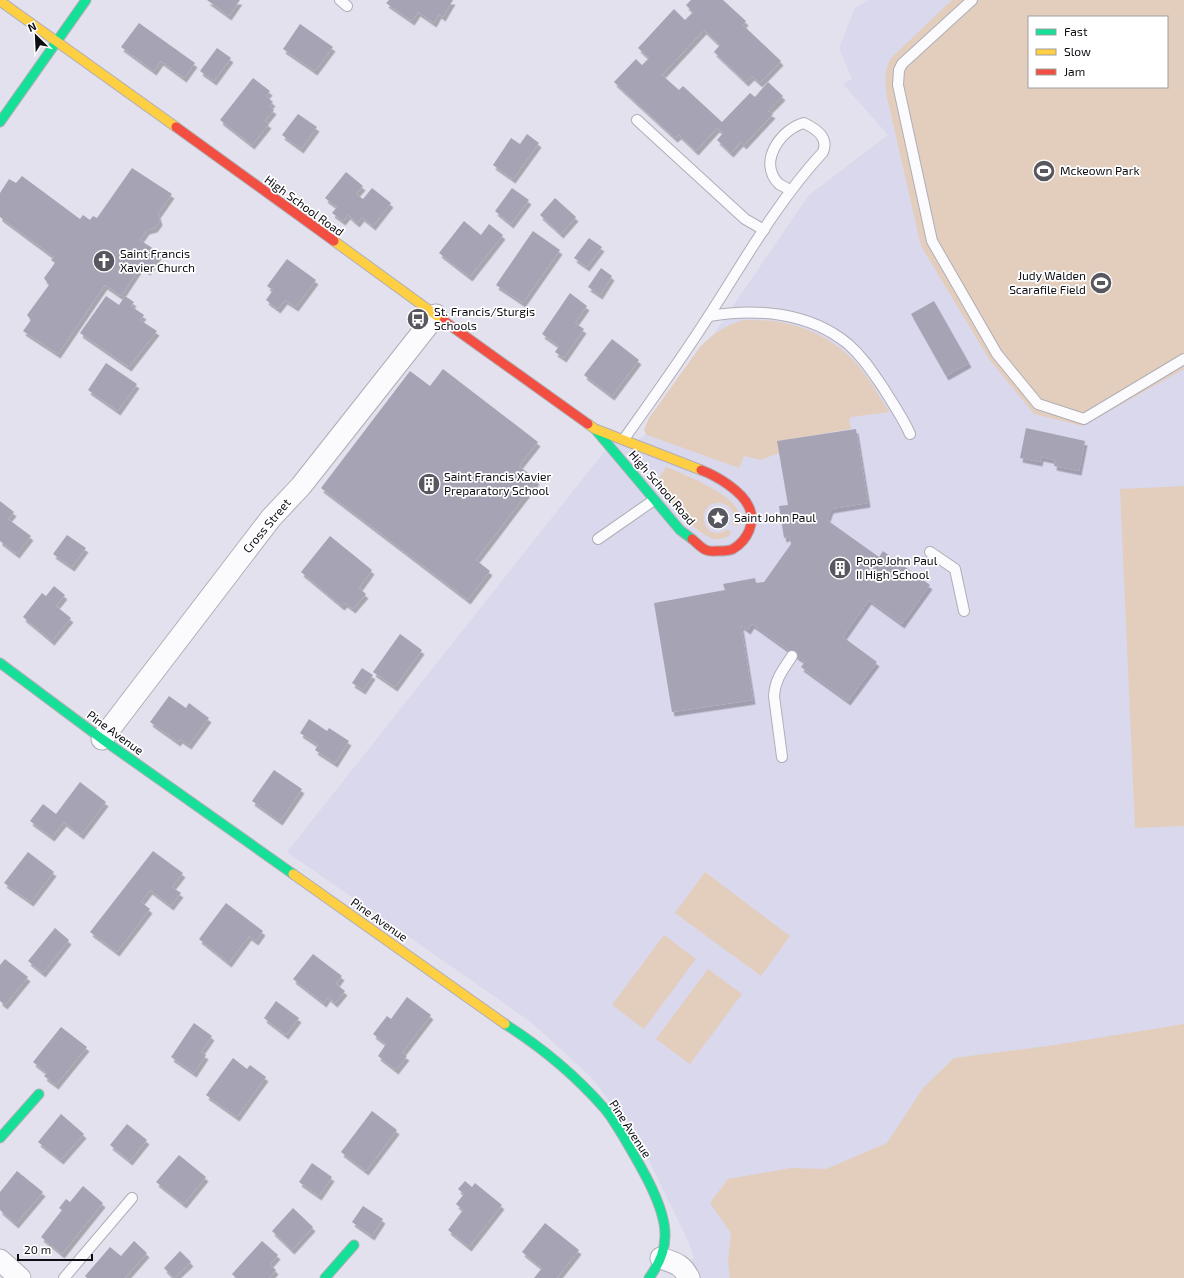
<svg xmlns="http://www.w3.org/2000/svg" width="1184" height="1278" font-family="'Exo 2',sans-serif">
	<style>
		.built { fill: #dad8ed; fill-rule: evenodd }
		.green { fill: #e3cebd; fill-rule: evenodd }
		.building { fill: #a6a3b4; filter: url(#shadow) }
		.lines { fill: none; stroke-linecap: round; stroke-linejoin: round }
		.lane-casing { stroke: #afaeb7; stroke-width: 12 }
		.street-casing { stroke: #afaeb7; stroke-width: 23 }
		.fast-casing { stroke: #afaeb7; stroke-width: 11 }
		.slow-casing { stroke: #afaeb7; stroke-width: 11 }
		.jam-casing { stroke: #afaeb7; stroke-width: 11 }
		.lane { stroke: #fbfafc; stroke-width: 10 }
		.street { stroke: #fbfafc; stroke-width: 21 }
		.fast { stroke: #16e098; stroke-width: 9 }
		.slow { stroke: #ffcf43; stroke-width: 9 }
		.jam { stroke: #f24e42; stroke-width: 9 }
		.labels { text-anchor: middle; stroke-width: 3.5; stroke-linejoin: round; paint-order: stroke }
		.poi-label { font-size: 12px; fill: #0e0d14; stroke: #fff; text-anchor: start }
		.street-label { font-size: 12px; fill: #0e0d14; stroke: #fff }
	</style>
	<defs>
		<filter id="shadow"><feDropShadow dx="2.5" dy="4.5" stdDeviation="0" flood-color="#0004"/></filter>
	</defs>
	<rect width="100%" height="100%" fill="#e2e1ed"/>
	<!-- built -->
	<path class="built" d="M 869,0 L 1184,0 L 1184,1278 L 676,1278 L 694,1257 L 689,1243 L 641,1144 L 592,1078 L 531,1022 L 287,852 L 612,442 L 630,445 L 644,436 L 809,195 L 888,135 L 843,84 L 852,79 L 839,48 L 855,8 ZM 1029,17 L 1167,17 L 1167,87 L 1029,87 Z"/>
	<!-- green -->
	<g class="green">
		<path d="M 952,0 L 1184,0 L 1184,369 L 1083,426 L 1034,414 L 989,359 L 921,246 L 887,97 C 885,84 884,71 890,59 ZM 1029,17 L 1167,17 L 1167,87 L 1029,87 Z"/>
		<path d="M 743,320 C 757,320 771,320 785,323 C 815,329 847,348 864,373 C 873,385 881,399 889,412 L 851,417 L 849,420 L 851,429 L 778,441 L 779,453 L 761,460 L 744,456 L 739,468 L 647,435 L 644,430 L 649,418 L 700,347 C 713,333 725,326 743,320 Z"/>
		<path d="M 666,467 C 684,474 731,493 738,511 C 740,516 739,521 737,526 L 732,524 C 734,518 734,512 729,507 C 726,504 721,502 717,503 C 694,505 703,546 728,529 L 731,534 C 727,538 720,540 714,539 C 696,534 667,500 654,486 Z"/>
		<polygon points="1184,486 1184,826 1135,828 1120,489"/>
		<polygon points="705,872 790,936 761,976 675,913"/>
		<polygon points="664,935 696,959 644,1029 612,1005"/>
		<polygon points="708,969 742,994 690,1064 656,1039"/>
		<polygon points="1184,1024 1184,1278 730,1278 728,1263 731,1233 710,1203 728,1179 791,1168 826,1169 887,1143 923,1088 954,1058 1048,1046"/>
	</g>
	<!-- building -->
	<g class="building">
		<polygon points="207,0 240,0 229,16"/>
		<polygon points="389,0 453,0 443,17 439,14 434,23 418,12 412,21 386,3"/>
		<polygon points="691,0 723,0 746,21 743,25 781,61 760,83 752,76 746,82 714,52 720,45 704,30 662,75 679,90 683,86 722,122 750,93 755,97 768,82 783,96 768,111 773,114 744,145 741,142 731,153 717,140 723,133 717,128 696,151 679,135 675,138 614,82 636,59 642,65 649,58 638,48 674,9 685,20 693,12 686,5"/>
		<polygon points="139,23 195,63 184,78 161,61 154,71 121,47"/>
		<polygon points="300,24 333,47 315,71 283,49"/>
		<polygon points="217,48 231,58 214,81 200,71"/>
		<polygon points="253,78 270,91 266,96 273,102 269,106 274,110 265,121 269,124 252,145 220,120"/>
		<polygon points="298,114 317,127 301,149 282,135"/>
		<polygon points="527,134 539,143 513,179 493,165 511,138 520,144"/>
		<polygon points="132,168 172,194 158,214 160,221 155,228 147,230 140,240 160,253 148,271 141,266 121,296 105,285 58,354 23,331 31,320 27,315 49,285 44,278 55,263 51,260 54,257 0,217 0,193 9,179 16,183 22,176 80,219 83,215 90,220 93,216 97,218"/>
		<polygon points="346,172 363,186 356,194 363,199 372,188 391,203 373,226 362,217 357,223 348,215 343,221 332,213 337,207 325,198"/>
		<polygon points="512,188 529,200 511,224 495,211"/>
		<polygon points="555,198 576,217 561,234 540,215"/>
		<polygon points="464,221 481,235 489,224 503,235 470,277 439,253"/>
		<polygon points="533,231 560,250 523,303 496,285"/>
		<polygon points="589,238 602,247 587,267 574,258"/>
		<polygon points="287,259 316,280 296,307 285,300 278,309 266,300 273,290 267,286"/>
		<polygon points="601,268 612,276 600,295 588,287"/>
		<polygon points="570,293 587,306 575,323 584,329 564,358 555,352 559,346 542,334"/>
		<polygon points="106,296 119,305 125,296 134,302 131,306 144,315 140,320 157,331 129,367 80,333"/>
		<polygon points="934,301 969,363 946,376 911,314"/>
		<polygon points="612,339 639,360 612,396 584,375"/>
		<polygon points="106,363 137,384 118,411 88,390"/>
		<polygon points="443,369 538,442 519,466 537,480 476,560 490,571 468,600 321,488 410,371 430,386"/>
		<polygon points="1026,428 1085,441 1079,471 1054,466 1055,460 1041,457 1040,462 1020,458"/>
		<polygon points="856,429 868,503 831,509 827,520 879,557 883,551 930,585 902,624 869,600 843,637 877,662 848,701 801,667 805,662 752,624 748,630 741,625 753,700 672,712 654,603 725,590 723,584 755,578 756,583 764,582 791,544 789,536 784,538 779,506 788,505 777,441"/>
		<polygon points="0,501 14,512 8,519 31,536 17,554 0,541"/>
		<polygon points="67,535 86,548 72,567 53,554"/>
		<polygon points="330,536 372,570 359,588 366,594 353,609 345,603 342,606 301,572"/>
		<polygon points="54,586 65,595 56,606 71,618 52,641 23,617 42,593 46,596"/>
		<polygon points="400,634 422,650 395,687 373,672"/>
		<polygon points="362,668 373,675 363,690 352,683"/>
		<polygon points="169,696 186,708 189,703 209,718 189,745 180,739 178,742 150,722"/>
		<polygon points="309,719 327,731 329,728 349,741 335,763 315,750 318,745 300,733"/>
		<polygon points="274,770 302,789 280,821 252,801"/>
		<polygon points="80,782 106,802 81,835 64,822 52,837 30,821 43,804 56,814"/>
		<polygon points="153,851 183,873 172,887 181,893 171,906 150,890 141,902 150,909 117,952 90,932"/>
		<polygon points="28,852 54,872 31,902 4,883"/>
		<polygon points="226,903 263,931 256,941 249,936 229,963 199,939"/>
		<polygon points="55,928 69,940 43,973 28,961"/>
		<polygon points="313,954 342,976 336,984 345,991 335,1003 328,997 324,1003 293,979"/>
		<polygon points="5,959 28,977 5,1005 0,1001 0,965"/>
		<polygon points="407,997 431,1015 402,1053 407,1056 396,1070 378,1056 386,1044 373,1034 387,1016 391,1019"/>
		<polygon points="276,1001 299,1018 286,1035 264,1018"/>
		<polygon points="194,1023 212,1036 201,1052 206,1055 194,1073 171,1057"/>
		<polygon points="61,1027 87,1047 56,1085 44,1076 47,1073 33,1062"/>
		<polygon points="233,1058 247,1069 250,1065 266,1077 237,1117 206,1095"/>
		<polygon points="372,1111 397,1130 366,1171 341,1152"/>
		<polygon points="61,1114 84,1134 61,1160 38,1142"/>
		<polygon points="127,1124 147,1140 130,1161 110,1145"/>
		<polygon points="179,1155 206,1177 184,1204 156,1182"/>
		<polygon points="312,1163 332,1177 319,1196 299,1182"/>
		<polygon points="17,1171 43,1192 16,1224 0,1210 0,1192"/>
		<polygon points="465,1181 472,1187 475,1183 502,1205 469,1247 448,1230 463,1210 456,1204 464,1194 458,1189"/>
		<polygon points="83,1186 103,1203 62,1254 41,1237 62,1210 59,1208 66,1199 70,1202"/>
		<polygon points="363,1206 383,1219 372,1236 352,1222"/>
		<polygon points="293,1208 313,1227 292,1250 272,1231"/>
		<polygon points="545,1223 579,1250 557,1278 534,1278 542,1268 522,1252"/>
		<polygon points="134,1241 147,1253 125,1278 87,1278 85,1276 110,1247 121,1256"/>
		<polygon points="262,1241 278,1255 270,1264 276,1270 269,1278 236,1278 232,1274"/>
		<polygon points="180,1251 191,1262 174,1278 164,1268"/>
	</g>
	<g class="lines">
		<!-- lane casing -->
		<g class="lane-casing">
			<g id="lane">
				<polyline points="340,0 347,6"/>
				<polyline points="972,0 902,64 899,70 898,85 932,241 997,354 1038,404 1084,419 1184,359"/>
				<polyline points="637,120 745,219 764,230"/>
				<path d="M 709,316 C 757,308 809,312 848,344 C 863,357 873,373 884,389 C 893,404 903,418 910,434"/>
				<path d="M 624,439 C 653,398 683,357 710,314 C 746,258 778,201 823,152 C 829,137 816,129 804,123 C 781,129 757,162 779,184 C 782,186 787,188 790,190"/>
				<polyline points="598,539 654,500"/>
				<polyline points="930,552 955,569 964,611"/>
				<path d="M 782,757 L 774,696 C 775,679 783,670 792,656"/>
				<polyline points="64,1278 132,1198"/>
			</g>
		</g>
		<!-- street casing -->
		<g class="street-casing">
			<g id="street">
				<polyline points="102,739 271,518 301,486 436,315"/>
				<path d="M 661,1258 C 675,1263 682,1264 689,1278"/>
				<polyline points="0,1260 20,1278"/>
			</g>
		</g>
		<!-- fast casing -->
		<g class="fast-casing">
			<g id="fast">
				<polyline points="0,122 86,0"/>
				<polyline points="595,429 680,530 692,539"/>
				<polyline points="0,663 102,739 293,874"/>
				<path d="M 505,1024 C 541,1047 576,1076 604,1108 C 612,1117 617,1127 623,1136 C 638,1162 666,1206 665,1236 C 665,1251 658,1266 649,1278"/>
				<polyline points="0,1138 39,1094"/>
				<polyline points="325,1278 354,1245"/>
			</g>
		</g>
		<!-- slow casing -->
		<g class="slow-casing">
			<g id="slow">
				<polyline points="0,1 176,127"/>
				<polyline points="334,241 444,321"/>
				<polyline points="588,424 595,429 701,470"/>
				<polyline points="293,874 505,1024"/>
			</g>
		</g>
		<!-- jam casing -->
		<g class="jam-casing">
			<g id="jam">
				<polyline points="176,127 334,241"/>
				<polyline points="444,321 588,424"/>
				<path d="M 692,539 C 696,542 701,548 706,550 C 710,552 715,551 718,551 C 724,551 729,551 733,549 C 748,540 756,522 749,507 C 742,491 717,476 701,470"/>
			</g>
		</g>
		<!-- lane -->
		<use href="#lane" class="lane"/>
		<!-- street -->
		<use href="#street" class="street"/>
		<!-- fast -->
		<use href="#fast" class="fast"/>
		<!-- slow -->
		<use href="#slow" class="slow"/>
		<!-- jam -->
		<use href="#jam" class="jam"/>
	</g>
	<!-- icons -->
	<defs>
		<g id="stadium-disc" transform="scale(1.15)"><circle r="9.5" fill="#585760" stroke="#fff"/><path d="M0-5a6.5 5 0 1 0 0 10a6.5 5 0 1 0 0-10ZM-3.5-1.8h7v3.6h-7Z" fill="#fff"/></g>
		<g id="church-disc" transform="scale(1.15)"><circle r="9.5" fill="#585760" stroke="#fff"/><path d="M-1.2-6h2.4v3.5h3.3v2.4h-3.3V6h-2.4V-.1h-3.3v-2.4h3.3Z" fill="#fff"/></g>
		<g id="bus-disc" transform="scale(1.15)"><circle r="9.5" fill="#585760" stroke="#fff"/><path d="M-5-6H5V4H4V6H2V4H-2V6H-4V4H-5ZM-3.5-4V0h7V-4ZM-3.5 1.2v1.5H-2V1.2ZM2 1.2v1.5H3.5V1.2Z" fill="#fff"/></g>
		<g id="building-disc" transform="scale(1.15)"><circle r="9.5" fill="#585760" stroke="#fff"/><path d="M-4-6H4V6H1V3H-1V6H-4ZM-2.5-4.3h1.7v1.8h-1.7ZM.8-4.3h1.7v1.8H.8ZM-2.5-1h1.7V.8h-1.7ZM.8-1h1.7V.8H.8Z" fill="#fff"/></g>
		<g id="sight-disc" transform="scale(1.15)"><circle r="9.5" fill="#585760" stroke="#fff"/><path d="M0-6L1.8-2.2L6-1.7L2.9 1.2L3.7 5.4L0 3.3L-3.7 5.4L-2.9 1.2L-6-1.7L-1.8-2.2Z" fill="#fff"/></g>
	</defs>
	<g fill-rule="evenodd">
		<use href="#stadium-disc" x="1044" y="171"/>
		<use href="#church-disc" x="104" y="261"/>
		<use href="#stadium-disc" x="1101" y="283"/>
		<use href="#bus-disc" x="418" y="319"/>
		<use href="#building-disc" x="429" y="484"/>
		<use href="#sight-disc" x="718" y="518"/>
		<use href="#building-disc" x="840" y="568"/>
	</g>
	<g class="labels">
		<!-- poi labels -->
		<g class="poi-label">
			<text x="1060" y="175">Mckeown Park</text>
			<text x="120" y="258">Saint Francis<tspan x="120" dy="14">Xavier Church</tspan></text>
			<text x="1086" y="280" text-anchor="end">Judy Walden<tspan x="1086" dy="14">Scarafile Field</tspan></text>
			<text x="434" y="316">St. Francis/Sturgis<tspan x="434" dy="14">Schools</tspan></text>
			<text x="444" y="481">Saint Francis Xavier<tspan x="444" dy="14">Preparatory School</tspan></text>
			<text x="734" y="522">Saint John Paul</text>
			<text x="856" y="565">Pope John Paul<tspan x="856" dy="14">II High School</tspan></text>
		</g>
		<!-- street labels -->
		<g class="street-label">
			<text transform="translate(304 206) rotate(36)" y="4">High School Road</text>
			<text transform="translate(662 488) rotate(49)" y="4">High School Road</text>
			<text transform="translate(267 526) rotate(-50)" y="4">Cross Street</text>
			<text transform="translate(115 733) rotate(36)" y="4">Pine Avenue</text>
			<text transform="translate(379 920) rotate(35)" y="4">Pine Avenue</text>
			<text transform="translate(630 1129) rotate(57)" y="4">Pine Avenue</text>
		</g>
	</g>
	<!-- legend -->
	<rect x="1028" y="16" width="140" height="72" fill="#ffffff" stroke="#9f9ea1"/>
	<rect x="1036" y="29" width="20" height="6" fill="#16e098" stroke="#9f9ea1"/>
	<text x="1064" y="36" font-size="12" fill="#0e0d14">Fast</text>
	<rect x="1036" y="49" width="20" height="6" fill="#ffcf43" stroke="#9f9ea1"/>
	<text x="1064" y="56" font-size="12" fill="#0e0d14">Slow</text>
	<rect x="1036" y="69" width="20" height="6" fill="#f24e42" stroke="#9f9ea1"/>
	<text x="1064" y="76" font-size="12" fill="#0e0d14">Jam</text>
	<!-- north arrow -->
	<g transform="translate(36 36) rotate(336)" stroke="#ffffff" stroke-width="3" paint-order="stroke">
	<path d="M0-3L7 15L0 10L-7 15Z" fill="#0e0d14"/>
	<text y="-6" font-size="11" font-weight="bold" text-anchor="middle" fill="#0e0d14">N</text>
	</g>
	<!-- scale -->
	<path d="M18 1254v6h74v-6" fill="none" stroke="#0e0d14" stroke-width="2"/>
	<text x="24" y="1254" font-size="12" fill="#0e0d14" stroke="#ffffff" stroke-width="3" paint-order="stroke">20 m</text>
</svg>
